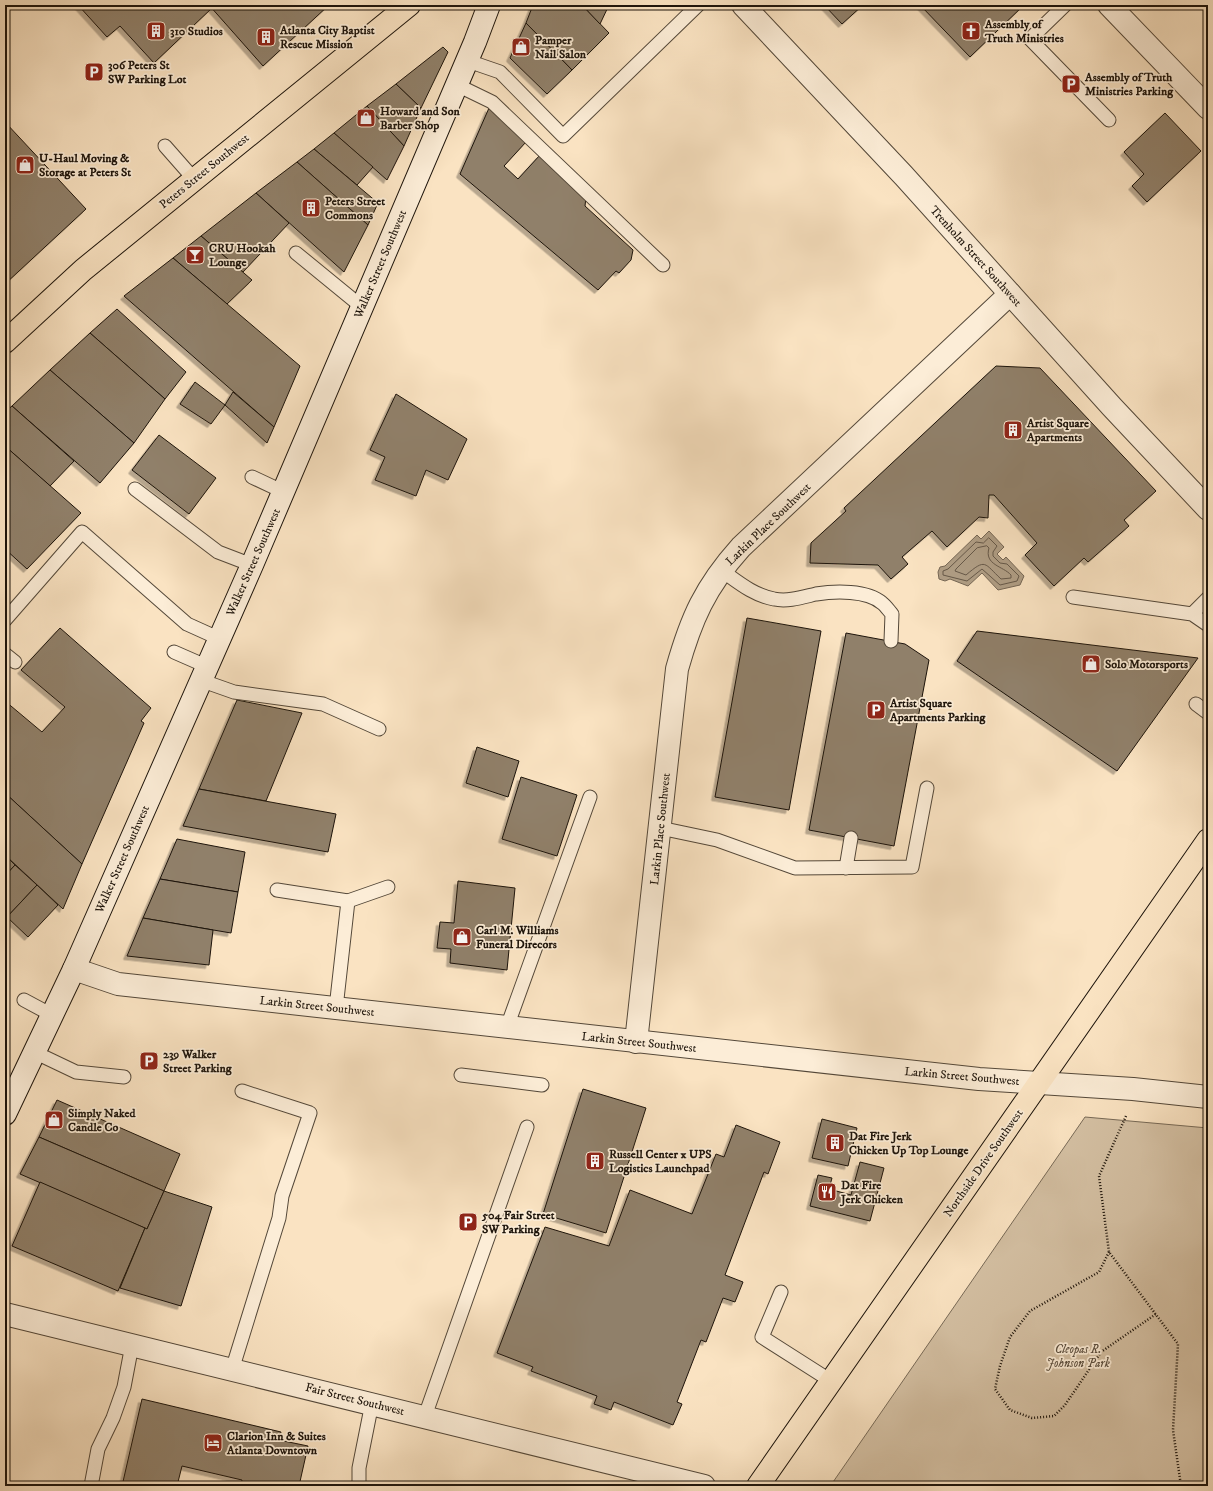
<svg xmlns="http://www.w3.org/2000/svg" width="1213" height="1491" font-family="'IM FELL DW Pica',serif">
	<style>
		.green { fill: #d4c0a3; stroke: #786a57 }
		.water { fill: #af9d84; stroke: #756654 }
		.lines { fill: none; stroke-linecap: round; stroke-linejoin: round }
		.shore { stroke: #665848; stroke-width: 1 }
		.building { fill: #90806a; stroke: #1d140b; filter: url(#shadow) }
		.lane-casing { stroke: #544839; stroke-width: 15 }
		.street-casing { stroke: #544839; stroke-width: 24 }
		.secondary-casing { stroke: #1d140b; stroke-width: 24 }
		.primary-casing { stroke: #1d140b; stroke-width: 24 }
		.path { stroke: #1d140b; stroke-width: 2.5; stroke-dasharray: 1 2; stroke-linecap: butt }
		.lane { stroke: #fcedd7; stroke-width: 13 }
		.street { stroke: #fcedd7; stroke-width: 22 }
		.secondary { stroke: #fcedd7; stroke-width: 22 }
		.primary { stroke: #fae3c2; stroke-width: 22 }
		.labels { text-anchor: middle; stroke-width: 3.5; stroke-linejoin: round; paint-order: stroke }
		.poi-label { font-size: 12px; font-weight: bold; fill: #1d140b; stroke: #fcedd7; text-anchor: start }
		.street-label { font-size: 12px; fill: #1d140b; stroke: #fcedd7 }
		.park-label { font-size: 12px; font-style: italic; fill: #5d5040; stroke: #fcedd7 }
	</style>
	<defs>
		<filter id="shadow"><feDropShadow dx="-3.5" dy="3.5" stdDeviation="0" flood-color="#0004"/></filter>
	</defs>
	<rect width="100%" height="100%" fill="#fae3c2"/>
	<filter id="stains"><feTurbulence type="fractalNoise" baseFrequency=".005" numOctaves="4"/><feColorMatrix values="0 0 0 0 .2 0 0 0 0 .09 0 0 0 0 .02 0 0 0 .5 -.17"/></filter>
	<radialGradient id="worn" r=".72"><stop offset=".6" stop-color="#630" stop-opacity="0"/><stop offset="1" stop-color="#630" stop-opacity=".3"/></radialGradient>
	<!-- green -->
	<polygon class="green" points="1085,1117 1208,1128 1208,1486 831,1485"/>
	<!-- water -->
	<polygon class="water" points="989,531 1004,547 997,554 1003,560 1006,557 1024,576 1020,585 998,590 982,573 968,586 950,579 945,581 939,579 938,572 940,567 945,566 977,535 981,539"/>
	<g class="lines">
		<!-- shore -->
		<g class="shore">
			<polygon points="989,538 997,546 993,552 993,556 1000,563 1007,564 1019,576 1017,581 1000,585 982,569 967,581 943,575 943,571 948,569 976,542 983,543"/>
			<path d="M 987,546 L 989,548 C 984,565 1003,566 1011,575 L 1011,578 L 1001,579 C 984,563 986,558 966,575 L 955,571 L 956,569 L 977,548 Z"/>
		</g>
	</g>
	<!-- building -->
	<g class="building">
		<polygon points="78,5 209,5 212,8 154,63 120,26 107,37"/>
		<polygon points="209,5 329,5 263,66"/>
		<polygon points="533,5 582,5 609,33 572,70 526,23"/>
		<polygon points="582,5 609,5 600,24"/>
		<polygon points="824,5 863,5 842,24"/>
		<polygon points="920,5 1024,5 970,57"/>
		<polygon points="526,23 572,70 547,94 510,58"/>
		<polygon points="443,47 448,52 421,108 396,84"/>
		<polygon points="396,84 421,108 404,146 367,106"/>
		<polygon points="367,106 404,146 387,180 334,133"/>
		<polygon points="489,108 526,142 504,166 518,179 540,155 586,197 585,206 633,250 631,260 619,273 616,271 598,290 460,174"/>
		<polygon points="1165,113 1201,151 1147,202 1132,186 1144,174 1124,152"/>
		<polygon points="5,122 86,209 5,284"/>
		<polygon points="334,133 373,167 357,185 314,149"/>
		<polygon points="314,149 378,203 368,225 297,162"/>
		<polygon points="297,162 368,225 344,272 256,193"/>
		<polygon points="256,193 289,223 243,272 201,236"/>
		<polygon points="201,236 252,280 227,304 173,258"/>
		<polygon points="173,258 300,366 274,427 124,296"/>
		<polygon points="117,309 186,372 165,399 90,333"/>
		<polygon points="90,333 165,399 134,443 50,370"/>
		<polygon points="996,366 1040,368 1156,491 1124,520 1129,526 1088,562 1084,558 1054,586 1025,555 1037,543 994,495 989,495 988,518 979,517 947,547 932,531 902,557 908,564 891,579 878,565 810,563 811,543 846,511 844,508"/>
		<polygon points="50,370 134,443 100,483 12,406"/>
		<polygon points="195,382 225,405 211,424 180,404"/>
		<polygon points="233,392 274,427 267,443 225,405"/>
		<polygon points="396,394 467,439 448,480 426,470 416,496 375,480 385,457 370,450"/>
		<polygon points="12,406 74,461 50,486 5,446 5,412"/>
		<polygon points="159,435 216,478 189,514 132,470"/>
		<polygon points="5,446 81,513 27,569 5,549"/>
		<polygon points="747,618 821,631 789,810 715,797"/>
		<polygon points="60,628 151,708 141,721 144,723 82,864 5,793 5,701 42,732 65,707 21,670"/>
		<polygon points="977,631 1198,658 1117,771 957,661"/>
		<polygon points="846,633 905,644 929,660 894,846 809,830"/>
		<polygon points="237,700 302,713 266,801 199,789"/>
		<polygon points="477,747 519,761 508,797 466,783"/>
		<polygon points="521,777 577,795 557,856 502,839"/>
		<polygon points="199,789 336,814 328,852 183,826"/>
		<polygon points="5,793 82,864 63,909 5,855"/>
		<polygon points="177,839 245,852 238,892 160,879"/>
		<polygon points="5,855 15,865 5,876"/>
		<polygon points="15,865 37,885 7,917 5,915 5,876"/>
		<polygon points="160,879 238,892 231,933 143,918"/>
		<polygon points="458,881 515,888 507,970 450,963 451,949 437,948 440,922 454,923"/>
		<polygon points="37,885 58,905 28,937 7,917"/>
		<polygon points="143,918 213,930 209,965 127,956"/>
		<polygon points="583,1089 646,1108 606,1233 543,1214"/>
		<polygon points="57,1100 180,1154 164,1191 39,1137"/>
		<polygon points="822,1119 857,1128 848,1166 812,1158"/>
		<polygon points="736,1125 780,1142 768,1174 764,1172 725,1275 743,1282 735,1302 723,1298 706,1342 701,1340 677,1402 682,1404 673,1425 614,1402 611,1410 594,1404 597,1396 531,1371 533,1367 497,1353 545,1227 609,1246 630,1190 692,1214 716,1154 724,1157"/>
		<polygon points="39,1137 164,1191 147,1229 20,1174"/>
		<polygon points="860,1162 884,1168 870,1221 810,1206 818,1175 832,1178 829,1189 851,1195"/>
		<polygon points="40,1182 145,1228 118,1291 12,1246"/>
		<polygon points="164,1191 212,1207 181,1306 120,1288 145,1228 147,1229"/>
		<polygon points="142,1399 281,1432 279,1440 308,1446 299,1486 241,1486 242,1480 182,1466 177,1486 122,1486"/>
	</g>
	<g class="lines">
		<!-- lane casing -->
		<g class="lane-casing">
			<g id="lane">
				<polyline points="1065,5 1030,39 1109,120"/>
				<polyline points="468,61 500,72 563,136 698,5"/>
				<polyline points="457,85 492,102 663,265"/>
				<polyline points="165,146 194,179"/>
				<polyline points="296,253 362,307"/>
				<polyline points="252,477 284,492"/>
				<polyline points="135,489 218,552 252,565"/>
				<path d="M 721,570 C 738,582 753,595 774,599 C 788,602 803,597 816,594 C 835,591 867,590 882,603 C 886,606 889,611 892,614 L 891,641"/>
				<polyline points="1073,597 1192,614 1208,625"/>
				<polyline points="1192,614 1208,598"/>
				<polyline points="5,620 82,532 187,624 218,638"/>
				<polyline points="174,652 206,666"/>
				<polyline points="5,654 15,662"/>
				<polyline points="200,680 234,692 323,704 379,729"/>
				<polyline points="1196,704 1208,713"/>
				<polyline points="660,828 717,840 795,868 912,867 927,788"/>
				<polyline points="846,868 851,838"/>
				<polyline points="277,890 348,901"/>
				<polyline points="24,1000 52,1015"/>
				<polyline points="336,1008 348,901 388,887"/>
				<polyline points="507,1027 590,797"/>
				<polyline points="34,1052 76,1072 124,1077"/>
				<polyline points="461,1075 542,1085"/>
				<polyline points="781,1292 762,1337 831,1381"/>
				<polyline points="232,1370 279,1218 282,1196 310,1113 242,1091"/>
				<polyline points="425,1416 527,1127"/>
				<polyline points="91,1486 98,1449 113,1418 124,1387 132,1345"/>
				<polyline points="359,1486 359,1468 372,1403"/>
			</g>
		</g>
		<!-- street casing -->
		<g class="street-casing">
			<g id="street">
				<polyline points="743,5 904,176 1112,407 1208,509"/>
				<polyline points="1109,5 1208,108"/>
				<polyline points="74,969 118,984 979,1079 1133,1089 1208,1097"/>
				<path d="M 636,1042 L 677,669 C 691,619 705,587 741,547 L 1010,294"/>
				<polyline points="5,1314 704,1486"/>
			</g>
		</g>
		<!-- secondary casing -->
		<g class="secondary-casing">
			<polyline id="secondary" points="5,1114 74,969 252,565 475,42 489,5"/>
		</g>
		<!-- primary casing -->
		<g class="primary-casing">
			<g id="primary">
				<polyline points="5,342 83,270 409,5"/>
				<polyline points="758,1486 1208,840"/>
			</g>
		</g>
		<!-- path -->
		<g class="path">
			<polyline points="1126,1116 1099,1176 1109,1252 1178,1344 1173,1430 1181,1486"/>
			<polyline points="1109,1252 1099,1272 1030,1311 1010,1337 1000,1366 995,1389 1010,1410 1032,1418 1054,1416 1065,1405 1101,1352 1156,1314"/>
		</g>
		<!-- lane -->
		<use href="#lane" class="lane"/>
		<!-- street -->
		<use href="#street" class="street"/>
		<!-- secondary -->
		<use href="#secondary" class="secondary"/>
		<!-- primary -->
		<use href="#primary" class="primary"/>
	</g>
	<!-- icons -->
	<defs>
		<g id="building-square" transform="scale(1)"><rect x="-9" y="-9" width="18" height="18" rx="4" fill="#8f2418" stroke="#fcedd7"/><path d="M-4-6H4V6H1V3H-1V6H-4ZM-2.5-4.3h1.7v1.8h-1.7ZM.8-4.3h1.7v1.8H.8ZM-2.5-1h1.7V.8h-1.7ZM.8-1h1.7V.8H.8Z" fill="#fff"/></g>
		<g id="church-square" transform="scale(1)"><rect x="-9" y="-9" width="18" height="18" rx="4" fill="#8f2418" stroke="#fcedd7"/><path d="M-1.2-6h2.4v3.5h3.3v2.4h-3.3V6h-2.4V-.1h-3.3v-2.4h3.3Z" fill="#fff"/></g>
		<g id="shop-square" transform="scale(1)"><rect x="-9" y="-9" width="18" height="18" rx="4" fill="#8f2418" stroke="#fcedd7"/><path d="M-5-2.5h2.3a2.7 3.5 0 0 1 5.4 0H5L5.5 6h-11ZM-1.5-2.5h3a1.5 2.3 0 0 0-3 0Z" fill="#fff"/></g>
		<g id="parking-square" transform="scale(1)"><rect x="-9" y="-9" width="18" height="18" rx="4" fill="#8f2418" stroke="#fcedd7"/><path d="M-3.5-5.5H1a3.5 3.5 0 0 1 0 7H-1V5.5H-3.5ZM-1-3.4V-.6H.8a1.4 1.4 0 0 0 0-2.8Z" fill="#fff"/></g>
		<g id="bar-square" transform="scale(1)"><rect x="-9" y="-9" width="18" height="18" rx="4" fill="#8f2418" stroke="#fcedd7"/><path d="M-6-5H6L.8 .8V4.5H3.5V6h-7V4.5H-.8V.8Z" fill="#fff"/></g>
		<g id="restaurant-square" transform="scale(1)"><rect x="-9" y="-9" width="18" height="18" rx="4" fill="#8f2418" stroke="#fcedd7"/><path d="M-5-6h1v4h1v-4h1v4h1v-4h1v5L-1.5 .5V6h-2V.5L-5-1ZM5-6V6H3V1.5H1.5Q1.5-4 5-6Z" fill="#fff"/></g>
		<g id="hotel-square" transform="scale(1)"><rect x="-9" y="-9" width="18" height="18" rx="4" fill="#8f2418" stroke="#fcedd7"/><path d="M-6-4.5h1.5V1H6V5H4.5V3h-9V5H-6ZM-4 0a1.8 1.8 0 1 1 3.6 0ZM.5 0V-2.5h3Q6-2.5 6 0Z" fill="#fff"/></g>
	</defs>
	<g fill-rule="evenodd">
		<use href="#building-square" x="156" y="31"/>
		<use href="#church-square" x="971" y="31"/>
		<use href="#building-square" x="266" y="37"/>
		<use href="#shop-square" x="521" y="47"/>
		<use href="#parking-square" x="94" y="72"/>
		<use href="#parking-square" x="1071" y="84"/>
		<use href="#shop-square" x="366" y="118"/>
		<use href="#shop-square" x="25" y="165"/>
		<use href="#building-square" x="311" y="208"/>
		<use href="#bar-square" x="195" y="255"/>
		<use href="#building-square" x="1013" y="430"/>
		<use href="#shop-square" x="1091" y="664"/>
		<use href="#parking-square" x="876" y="710"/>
		<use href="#shop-square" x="462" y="937"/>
		<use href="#parking-square" x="149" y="1061"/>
		<use href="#shop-square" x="54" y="1120"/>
		<use href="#building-square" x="835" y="1143"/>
		<use href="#building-square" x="595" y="1161"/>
		<use href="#restaurant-square" x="827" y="1192"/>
		<use href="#parking-square" x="468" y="1222"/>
		<use href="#hotel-square" x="213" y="1443"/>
	</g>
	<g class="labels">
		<!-- poi labels -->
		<g class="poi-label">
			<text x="985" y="28">Assembly of<tspan x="985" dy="14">Truth Ministries</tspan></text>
			<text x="280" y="34">Atlanta City Baptist<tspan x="280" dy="14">Rescue Mission</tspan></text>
			<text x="170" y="35">310 Studios</text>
			<text x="535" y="44">Pamper<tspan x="535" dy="14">Nail Salon</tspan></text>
			<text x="108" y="69">306 Peters St<tspan x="108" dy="14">SW Parking Lot</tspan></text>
			<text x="1085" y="81">Assembly of Truth<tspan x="1085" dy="14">Ministries Parking</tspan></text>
			<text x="380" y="115">Howard and Son<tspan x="380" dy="14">Barber Shop</tspan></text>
			<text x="39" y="162">U-Haul Moving &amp;<tspan x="39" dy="14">Storage at Peters St</tspan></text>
			<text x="325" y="205">Peters Street<tspan x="325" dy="14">Commons</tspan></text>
			<text x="209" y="252">CRU Hookah<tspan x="209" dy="14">Lounge</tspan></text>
			<text x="1027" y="427">Artist Square<tspan x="1027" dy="14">Apartments</tspan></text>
			<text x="1105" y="668">Solo Motorsports</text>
			<text x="890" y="707">Artist Square<tspan x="890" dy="14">Apartments Parking</tspan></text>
			<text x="476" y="934">Carl M. Williams<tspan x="476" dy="14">Funeral Direcors</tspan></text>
			<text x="163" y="1058">239 Walker<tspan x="163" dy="14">Street Parking</tspan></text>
			<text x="68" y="1117">Simply Naked<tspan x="68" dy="14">Candle Co</tspan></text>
			<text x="849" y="1140">Dat Fire Jerk<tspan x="849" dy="14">Chicken Up Top Lounge</tspan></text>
			<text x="609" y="1158">Russell Center x UPS<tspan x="609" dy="14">Logistics Launchpad</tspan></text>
			<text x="841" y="1189">Dat Fire<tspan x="841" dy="14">Jerk Chicken</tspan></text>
			<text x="482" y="1219">504 Fair Street<tspan x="482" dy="14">SW Parking</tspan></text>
			<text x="227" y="1440">Clarion Inn &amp; Suites<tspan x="227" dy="14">Atlanta Downtown</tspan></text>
		</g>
		<!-- street labels -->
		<g class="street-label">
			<text transform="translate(204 171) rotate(-39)" y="4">Peters Street Southwest</text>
			<text transform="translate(976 256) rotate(48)" y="4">Trenholm Street Southwest</text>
			<text transform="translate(380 264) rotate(-67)" y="4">Walker Street Southwest</text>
			<text transform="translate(768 524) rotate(-44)" y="4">Larkin Place Southwest</text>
			<text transform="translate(253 562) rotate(-66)" y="4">Walker Street Southwest</text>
			<text transform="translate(660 829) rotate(-84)" y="4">Larkin Place Southwest</text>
			<text transform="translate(122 859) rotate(-66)" y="4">Walker Street Southwest</text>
			<text transform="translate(317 1006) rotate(6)" y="4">Larkin Street Southwest</text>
			<text transform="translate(639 1042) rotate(6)" y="4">Larkin Street Southwest</text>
			<text transform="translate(962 1076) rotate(5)" y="4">Larkin Street Southwest</text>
			<text transform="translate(983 1163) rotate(-55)" y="4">Northside Drive Southwest</text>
			<text transform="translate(355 1399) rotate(14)" y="4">Fair Street Southwest</text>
		</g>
		<!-- park labels -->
		<g class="park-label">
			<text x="1078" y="1353">Cleopas R.<tspan x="1078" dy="14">Johnson Park</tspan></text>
		</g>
	</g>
	<!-- margin -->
	<rect width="1213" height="1491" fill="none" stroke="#fae3c2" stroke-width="20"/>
	<rect x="6" y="6" width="1201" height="1479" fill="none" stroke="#1d140b" stroke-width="2"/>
	<rect x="10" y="10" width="1193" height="1471" fill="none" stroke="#1d140b"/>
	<rect width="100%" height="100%" filter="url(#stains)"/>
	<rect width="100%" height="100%" fill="url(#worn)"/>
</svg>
